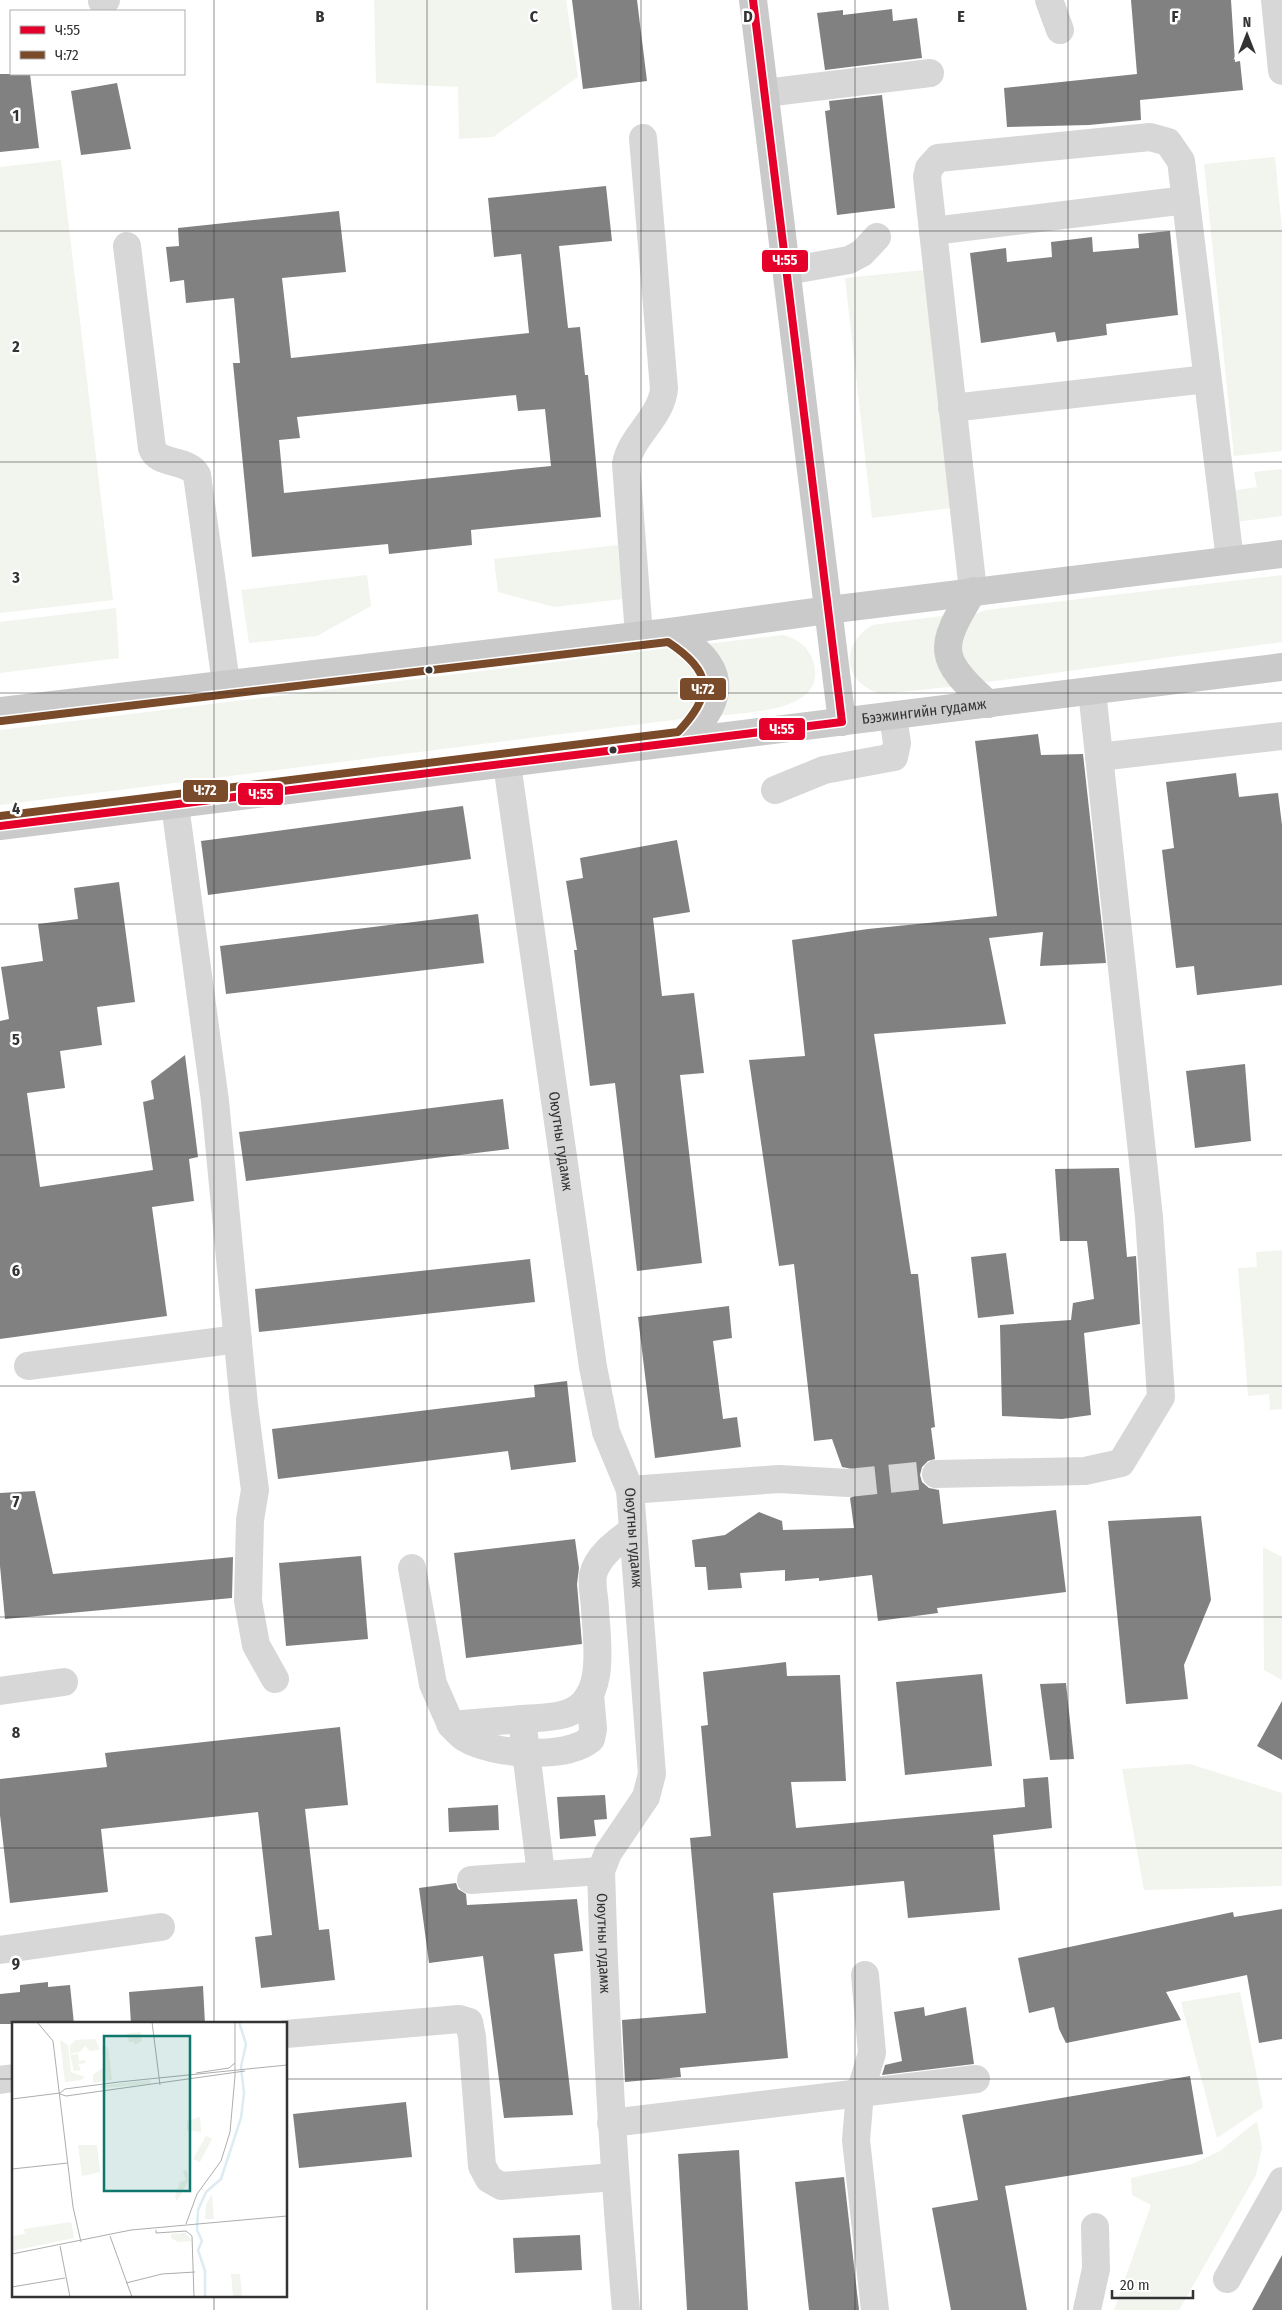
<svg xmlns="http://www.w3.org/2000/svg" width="1282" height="2310" font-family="'Fira Sans Condensed',sans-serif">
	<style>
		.green { fill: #f1f5ed }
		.building { fill: #818181; fill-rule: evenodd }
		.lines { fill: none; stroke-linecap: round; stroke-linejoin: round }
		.minor-tunnel { stroke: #d6d6d6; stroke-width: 28; stroke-dasharray: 28 14; stroke-linecap: butt }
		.minor { stroke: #d7d7d7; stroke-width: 28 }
		.major { stroke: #cacaca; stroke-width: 28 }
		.bus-1-casing { stroke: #fff; stroke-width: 11 }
		.bus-2-casing { stroke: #fff; stroke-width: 11 }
		.bus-1 { stroke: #e4002b; stroke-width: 8 }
		.bus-2 { stroke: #7a4b2a; stroke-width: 8 }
		.grid { fill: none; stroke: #333; stroke-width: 1; stroke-opacity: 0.55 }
		.bus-dot { fill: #333; stroke: #fff; stroke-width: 2 }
		.labels { text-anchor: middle; stroke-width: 5; stroke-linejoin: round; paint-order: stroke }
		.street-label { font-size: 15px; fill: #333; stroke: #fff }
		.inset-river { fill: none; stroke: #ddebf3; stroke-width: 2.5 }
		.inset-road { fill: none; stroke: #adadad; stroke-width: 1 }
		.view { fill: #0f766e; fill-opacity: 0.15; stroke: #0f766e; stroke-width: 2.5 }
		.inset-edge { fill: none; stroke: #333; stroke-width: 2.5 }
		.grid-label { font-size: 16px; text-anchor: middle; font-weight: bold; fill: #333; stroke: #fff; stroke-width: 5; stroke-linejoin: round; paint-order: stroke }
		.line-badge { stroke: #fff; stroke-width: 2 }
		.badge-label { font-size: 14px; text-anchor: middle; font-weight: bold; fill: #fff }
	</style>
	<rect width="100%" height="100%" fill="#fff"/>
	<!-- green -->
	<g class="green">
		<polygon points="374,0 566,0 578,77 493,137 459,139 458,87 376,83"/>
		<polygon points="1275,157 1282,230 1282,451 1234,456 1204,164"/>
		<polygon points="61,160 113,600 0,613 0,167"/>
		<polygon points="924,270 951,508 872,518 845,278"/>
		<polygon points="1282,469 1282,516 1236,522 1232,491 1257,487 1254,472"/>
		<polygon points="618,545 622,599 554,607 498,592 494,559"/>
		<polygon points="367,575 371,606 317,636 249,643 241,590"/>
		<polygon points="1282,575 1282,642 988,682 980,681 956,650 973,615 986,610"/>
		<polygon points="116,608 119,658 0,673 0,622"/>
		<path d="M 950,615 L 958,686 L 881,694 C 843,683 839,646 872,625 Z"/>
		<path d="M 783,635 C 798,639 808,646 813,661 C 830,713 746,712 715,716 L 706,644 Z"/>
		<polygon points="668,648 686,651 709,686 689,718 0,805 0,730"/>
		<polygon points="1282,1250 1282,1409 1270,1410 1269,1394 1248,1396 1238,1268 1257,1267 1256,1252"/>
		<polygon points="1263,1547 1282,1557 1282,1680 1264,1670"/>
		<polygon points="1190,1764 1282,1793 1282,1886 1144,1890 1122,1769"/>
		<polygon points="1240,1992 1263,2107 1217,2138 1181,2002"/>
		<polygon points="1257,2121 1262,2148 1256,2175 1179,2310 1114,2310 1151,2205 1132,2195 1131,2178 1192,2164 1220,2151"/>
	</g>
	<!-- building -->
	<g class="building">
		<polygon points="572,0 637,0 647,81 583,89"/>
		<polygon points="1131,0 1231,0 1235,62 1240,61 1243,90 1140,100 1141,120 1089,125 1007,127 1004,88 1137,74"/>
		<polygon points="892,9 893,21 917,18 922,58 825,70 817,13 843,10 843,15"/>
		<polygon points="0,74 30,74 39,148 0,152"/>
		<polygon points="117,83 131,149 81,155 71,91"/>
		<polygon points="882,95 895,208 837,215 825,111 830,110 829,101"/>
		<path d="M 606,186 L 612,241 L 559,246 L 568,328 L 580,327 L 585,375 L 588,375 L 601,517 L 471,530 L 472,545 L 389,554 L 388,544 L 252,557 L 233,363 L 240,363 L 234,298 L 186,303 L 184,280 L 170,282 L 166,247 L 179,246 L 178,228 L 339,211 L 346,272 L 282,278 L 291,358 L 529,333 L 521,254 L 494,257 L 488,198 ZM 516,395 L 518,411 L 545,409 L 551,466 L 284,493 L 279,440 L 300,438 L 297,417 Z"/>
		<polygon points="1170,231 1178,315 1106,324 1107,335 1057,342 1055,332 981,343 970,253 1006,248 1007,262 1052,257 1051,242 1092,237 1093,252 1139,248 1138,234"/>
		<polygon points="1038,734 1041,755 1083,754 1106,963 1040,966 1043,932 989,938 1006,1024 874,1034 911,1274 918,1274 935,1427 931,1428 935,1459 928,1461 922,1467 920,1475 922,1482 929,1488 939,1490 943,1524 1056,1510 1066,1592 937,1608 938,1613 878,1621 872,1575 819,1581 819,1578 785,1581 785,1570 740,1573 742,1588 708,1590 706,1567 695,1567 692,1540 725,1535 759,1512 782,1521 783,1530 854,1528 850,1498 861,1492 864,1484 862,1476 857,1470 842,1467 832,1439 814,1441 794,1264 779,1266 749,1060 805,1056 792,940 868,929 997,916 975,741"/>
		<polygon points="1236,773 1239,797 1278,793 1282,825 1282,985 1197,995 1194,966 1176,968 1162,850 1174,848 1166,782"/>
		<polygon points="463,806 471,859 208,895 201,841"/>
		<polygon points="677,840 690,912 653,918 662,996 694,993 704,1073 680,1075 702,1263 637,1271 615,1083 590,1086 574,950 577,950 566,881 583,878 580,858"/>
		<polygon points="119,882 135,1002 97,1007 102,1045 60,1051 65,1088 27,1093 40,1187 153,1170 143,1102 154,1099 151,1081 185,1055 198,1157 189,1159 194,1201 152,1207 167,1316 0,1339 0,1021 9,1019 1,967 43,961 38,924 78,919 74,888"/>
		<polygon points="478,914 484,963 226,994 220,946"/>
		<polygon points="1245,1064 1251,1141 1195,1148 1186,1071"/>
		<polygon points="503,1099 509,1149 246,1181 239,1132"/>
		<polygon points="1119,1168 1127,1257 1136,1256 1140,1324 1084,1333 1091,1415 1062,1419 1002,1416 1000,1325 1071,1320 1073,1303 1094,1299 1087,1241 1060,1241 1055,1169"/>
		<polygon points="1006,1253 1014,1314 978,1318 971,1257"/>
		<polygon points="530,1259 535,1302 259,1332 255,1289"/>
		<polygon points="729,1306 732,1338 713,1341 723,1419 737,1417 741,1447 655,1458 638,1317"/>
		<polygon points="567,1381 576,1462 511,1470 508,1451 278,1479 272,1429 535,1397 534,1385"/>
		<polygon points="35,1491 53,1574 233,1557 232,1598 5,1619 0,1566 0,1493"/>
		<polygon points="1201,1516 1211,1600 1184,1665 1188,1699 1126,1704 1108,1521"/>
		<polygon points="575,1539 579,1568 577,1584 582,1644 466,1658 454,1553"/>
		<polygon points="361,1556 368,1639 286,1646 279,1563"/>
		<polygon points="786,1662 787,1676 840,1675 846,1781 791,1782 796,1828 1025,1807 1023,1779 1048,1777 1052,1828 993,1835 1000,1910 908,1918 904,1881 773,1893 788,2058 680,2068 681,2077 625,2082 622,2020 706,2013 690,1838 711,1836 701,1726 708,1725 703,1672"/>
		<polygon points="982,1674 992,1766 905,1775 896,1682"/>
		<polygon points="1066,1683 1074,1759 1050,1760 1040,1684"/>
		<polygon points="1282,1701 1282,1760 1257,1746"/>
		<polygon points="340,1727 348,1805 305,1809 319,1930 329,1929 335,1980 261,1988 255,1937 272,1935 258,1812 101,1829 108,1892 10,1903 0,1815 0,1779 107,1767 105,1753"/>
		<polygon points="605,1795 607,1819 594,1820 596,1836 560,1839 557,1797"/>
		<polygon points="498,1805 499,1830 449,1832 448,1808"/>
		<polygon points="456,1883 458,1889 466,1894 467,1905 577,1899 583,1951 554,1954 573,2115 504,2118 483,1956 429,1963 419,1888"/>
		<polygon points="1282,1909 1282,2039 1259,2043 1247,1975 1166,1992 1181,2020 1066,2043 1059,2029 1054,2007 1029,2013 1018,1958 1233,1912 1234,1917"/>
		<polygon points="48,1982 48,1987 70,1985 74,2024 0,2024 0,1994 20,1992 20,1985"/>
		<polygon points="203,1986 205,2024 131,2024 129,1992"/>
		<polygon points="924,2007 925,2016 966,2007 974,2064 882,2075 885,2065 902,2061 894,2012"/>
		<polygon points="1190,2076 1203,2154 1005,2186 1027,2310 951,2310 932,2208 978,2200 962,2115"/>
		<polygon points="406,2102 412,2157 299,2168 293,2114"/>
		<polygon points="739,2150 748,2310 687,2310 678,2154"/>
		<polygon points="844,2177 859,2310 809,2310 795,2182"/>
		<polygon points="580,2235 582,2270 515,2273 513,2238"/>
		<polygon points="1282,2255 1282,2310 1252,2310"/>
	</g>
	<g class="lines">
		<!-- minor-tunnel -->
		<polyline class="minor-tunnel" points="848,1483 936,1474"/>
		<!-- minor -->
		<g class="minor">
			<polyline points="1049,0 1060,30"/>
			<polyline points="1275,0 1282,71"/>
			<polyline points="102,1 106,0"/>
			<polyline points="765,93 930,73"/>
			<polyline points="933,231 1186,200"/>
			<path d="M 127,246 L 152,448 C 158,466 188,458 197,475 L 226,683"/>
			<polyline points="787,271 849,260 862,253 877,237"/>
			<polyline points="952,408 1207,379"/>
			<polyline points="973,591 927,177 929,168 938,158 1150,137 1168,142 1181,161 1230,560"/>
			<path d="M 639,635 L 626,464 C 631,436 661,418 664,389 L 643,138"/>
			<polyline points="1099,757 1282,736"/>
			<path id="s1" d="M 507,764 L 593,1367 L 606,1432 L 630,1490 L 652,1774 L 646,1797 L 608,1853 L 601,1871 C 605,2018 613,2164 626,2310"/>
			<polyline points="775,790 824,770 894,757 897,743 893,716"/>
			<polyline points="175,805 215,1101 244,1405 255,1490 250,1520 248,1601 256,1645 275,1679"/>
			<polyline points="28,1366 238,1339"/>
			<polyline points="936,1474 1085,1471 1121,1463 1161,1397 1149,1217 1092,691"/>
			<polyline points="630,1490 779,1479 848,1483"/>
			<polyline points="412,1568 433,1684 451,1725 522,1719 541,1874"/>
			<polyline points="0,1691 64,1682"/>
			<path d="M 522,1719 C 537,1718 555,1718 568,1713 C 607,1700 597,1642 595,1610 C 595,1599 591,1585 593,1575 C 597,1556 618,1541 633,1530"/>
			<path d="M 451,1725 C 456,1730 460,1735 465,1738 C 493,1755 566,1760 591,1739 L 593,1729 L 590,1694"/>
			<polyline points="471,1880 601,1871"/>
			<polyline points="0,1950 161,1927"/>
			<polyline points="865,1975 872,2053 860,2093 856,2140 875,2310"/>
			<polyline points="286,2034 459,2019 469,2022 472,2037 482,2166 489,2179 501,2186 614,2177"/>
			<polyline points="0,2080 14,2078"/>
			<polyline points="611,2123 976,2079"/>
			<polyline points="1227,2279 1282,2181"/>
			<polyline points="1087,2310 1096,2269 1095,2227"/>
		</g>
		<!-- major -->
		<g class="major">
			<polyline points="753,0 842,722"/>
			<path d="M 973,591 C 938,648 937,658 988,704"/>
			<path d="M 670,632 C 726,664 730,697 683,741"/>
			<polyline points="0,711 670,632 828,610 1282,554"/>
			<path id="s2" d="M 0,826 L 1282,667"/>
		</g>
		<!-- bus-1 casing -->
		<g class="bus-1-casing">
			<polyline id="bus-1" points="0,826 842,722 753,0"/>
		</g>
		<!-- bus-2 casing -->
		<g class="bus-2-casing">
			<path id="bus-2" d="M 0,816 L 678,732 C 715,693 712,671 668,642 L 1,721"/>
		</g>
		<!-- bus-1 -->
		<use href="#bus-1" class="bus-1"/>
		<!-- bus-2 -->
		<use href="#bus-2" class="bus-2"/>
	</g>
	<!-- grid -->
	<path class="grid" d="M 214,0 L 214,2024M 427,0 L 427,2310M 641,0 L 641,2310M 855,0 L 855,2310M 1068,0 L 1068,2310M 0,231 L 1282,231M 0,462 L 1282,462M 0,693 L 1282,693M 0,924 L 1282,924M 0,1155 L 1282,1155M 0,1386 L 1282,1386M 0,1617 L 1282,1617M 0,1848 L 1282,1848M 0,2079 L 14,2079M 286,2079 L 1282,2079M 214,2296 L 214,2310"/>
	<!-- markers -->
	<g class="bus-dot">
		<circle cx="429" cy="670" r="4.5"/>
		<circle cx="613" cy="750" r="4.5"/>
	</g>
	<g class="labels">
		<!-- street labels -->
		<g class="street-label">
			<text dy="5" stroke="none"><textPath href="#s2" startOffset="931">Бээжингийн гудамж</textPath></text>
			<text dy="5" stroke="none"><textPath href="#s1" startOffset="381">Оюутны гудамж</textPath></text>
			<text dy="5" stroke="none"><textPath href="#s1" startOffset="786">Оюутны гудамж</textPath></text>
			<text dy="5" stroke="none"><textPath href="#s1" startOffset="1206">Оюутны гудамж</textPath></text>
		</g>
	</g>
	<!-- overview -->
	<g transform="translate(12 2022)">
		<rect width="275" height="275" fill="#fff"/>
		<path d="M 129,10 L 130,19 L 122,23 L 122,20 L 117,20 L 115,11 ZM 83,17 L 88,28 L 78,29 L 73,24 L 68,30 L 58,32 L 58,24 L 63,18 ZM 48,18 L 56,23 L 59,50 L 73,55 L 69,58 L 53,60 ZM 90,25 L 96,25 L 100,58 L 81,61 L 81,53 L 92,45 ZM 66,32 L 67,39 L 73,38 L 74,41 L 66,42 L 69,48 L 62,49 L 58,33 ZM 138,58 L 139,62 L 88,66 L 89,64 ZM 188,95 L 189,110 L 175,108 L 175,99 ZM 194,114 L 200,117 L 188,140 L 181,137 ZM 66,123 L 85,123 L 88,150 L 70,154 ZM 175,148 L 176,160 L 165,179 L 163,175 L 168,160 L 174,158 L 171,149 ZM 200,172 L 202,197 L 193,197 L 194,183 ZM 59,200 L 62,216 L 0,229 L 0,214 L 13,212 L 12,207 ZM 174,211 L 180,219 L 166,220 L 159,216 L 159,212 ZM 219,252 L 228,252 L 230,274 L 221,274 Z" fill="#f1f5ed"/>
		<path class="inset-river" d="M 193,275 L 193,249 L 186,228 L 190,219 L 185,208 L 186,188 L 194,170 L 209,157 L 229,96 L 232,71 L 229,45 L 234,22 L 227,0"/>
		<path class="inset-road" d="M 25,0 L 41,19 L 61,185 L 69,220M 140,0 L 148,63M 184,51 L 217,46 L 223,41M 48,71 L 53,67 L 107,60 L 275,43M 48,72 L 54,74 L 233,49M 0,77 L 48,71M 0,147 L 56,141M 174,202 L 185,172 L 209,139 L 218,110 L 223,54 L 223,0M 144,208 L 144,211 L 174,209 L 180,214 L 182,275M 98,214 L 120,275M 48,224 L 58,275M 0,232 L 119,208 L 275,194M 114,261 L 150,252 L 183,250M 0,265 L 53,256"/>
		<path class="view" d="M 92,14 L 178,14 L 178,169 L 92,169 Z"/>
		<rect width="275" height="275" class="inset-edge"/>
	</g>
	<g class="grid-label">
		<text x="320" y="22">B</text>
		<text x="534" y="22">C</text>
		<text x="748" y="22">D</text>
		<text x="961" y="22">E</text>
		<text x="1175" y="22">F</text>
		<text x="16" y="121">1</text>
		<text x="16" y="352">2</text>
		<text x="16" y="583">3</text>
		<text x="16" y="814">4</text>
		<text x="16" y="1045">5</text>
		<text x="16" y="1276">6</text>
		<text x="16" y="1507">7</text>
		<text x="16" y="1738">8</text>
		<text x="16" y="1969">9</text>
	</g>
	<g class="line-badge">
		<rect x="761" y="249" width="48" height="24" rx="5" fill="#e4002b"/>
		<rect x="679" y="677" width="48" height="24" rx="5" fill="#7a4b2a"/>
		<rect x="758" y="717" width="48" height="24" rx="5" fill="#e4002b"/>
		<rect x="182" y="779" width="47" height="24" rx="5" fill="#7a4b2a"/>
		<rect x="237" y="782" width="47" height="24" rx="5" fill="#e4002b"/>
	</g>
	<g class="badge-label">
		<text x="785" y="265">Ч:55</text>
		<text x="703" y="694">Ч:72</text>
		<text x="782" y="734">Ч:55</text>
		<text x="205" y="795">Ч:72</text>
		<text x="261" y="799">Ч:55</text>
	</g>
	<!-- legend -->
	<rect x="10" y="10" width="175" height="65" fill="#ffffff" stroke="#adadad"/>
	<rect x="20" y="26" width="25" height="8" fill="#e4002b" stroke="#adadad"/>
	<text x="55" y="35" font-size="15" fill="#333333">Ч:55</text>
	<rect x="20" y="51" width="25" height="8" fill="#7a4b2a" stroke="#adadad"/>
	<text x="55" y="60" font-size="15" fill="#333333">Ч:72</text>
	<!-- north arrow -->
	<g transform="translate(1247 35)" stroke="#ffffff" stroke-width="4" paint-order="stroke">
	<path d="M0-4L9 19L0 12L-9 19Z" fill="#333333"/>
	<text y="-8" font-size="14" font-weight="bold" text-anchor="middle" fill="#333333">N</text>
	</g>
	<!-- scale -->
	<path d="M1112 2290v8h81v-8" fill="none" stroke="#333333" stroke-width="2.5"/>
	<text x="1120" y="2290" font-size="15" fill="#333333" stroke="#ffffff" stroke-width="4" paint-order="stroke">20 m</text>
</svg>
